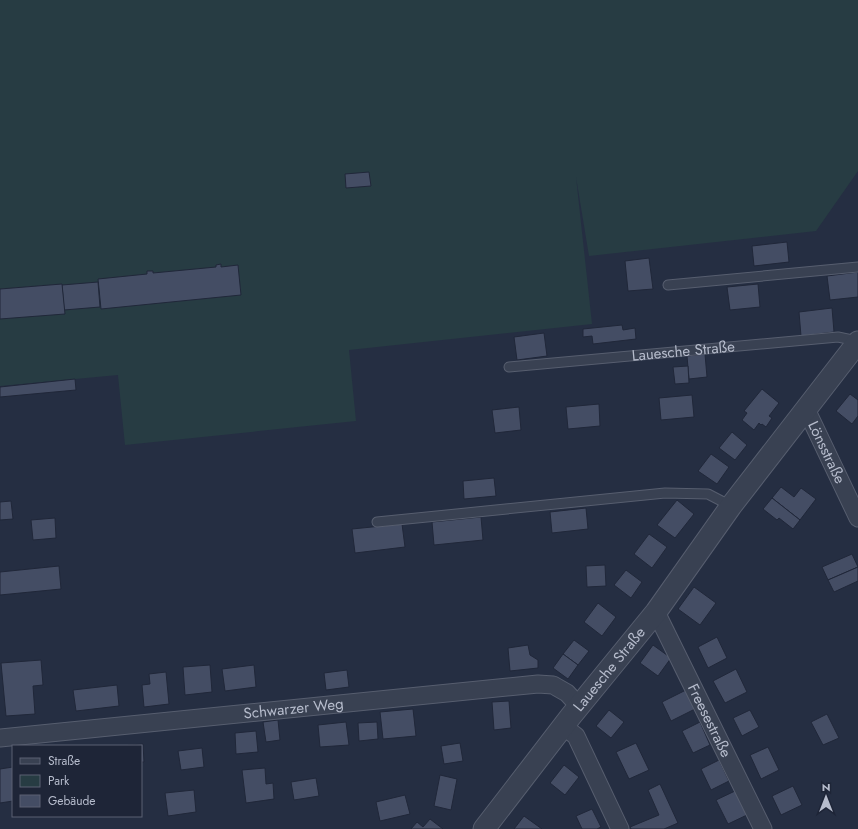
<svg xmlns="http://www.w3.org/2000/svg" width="858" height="829" font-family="Jost,sans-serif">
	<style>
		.green { fill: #273c43 }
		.building { fill: #444d64; stroke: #202739 }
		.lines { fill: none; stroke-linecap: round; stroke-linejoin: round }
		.service-casing { stroke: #575e6f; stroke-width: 11 }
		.minor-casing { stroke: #575e6f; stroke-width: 19 }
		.tertiary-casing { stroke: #575e6f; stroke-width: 23 }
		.service { stroke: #394152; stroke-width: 9 }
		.minor { stroke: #394152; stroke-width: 17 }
		.tertiary { stroke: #394152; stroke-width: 21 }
		.labels { text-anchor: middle; stroke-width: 3; stroke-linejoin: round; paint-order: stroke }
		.street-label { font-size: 15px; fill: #b6bccc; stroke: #1e2537 }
	</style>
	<rect width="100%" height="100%" fill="#252e42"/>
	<!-- green -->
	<polygon class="green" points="0,0 858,0 858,171 816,231 589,256 576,177 592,324 349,350 356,421 125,445 118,375 0,386"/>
	<!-- building -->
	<g class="building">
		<polygon points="369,172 371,186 346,188 345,174"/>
		<polygon points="787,242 789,262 754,266 752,246"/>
		<polygon points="649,258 653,289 628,291 625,261"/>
		<polygon points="221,264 221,267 238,265 241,295 101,309 98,279 147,274 147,271 153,271 153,273 216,267 216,265"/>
		<polygon points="858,272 858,297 830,300 827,276"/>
		<polygon points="98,282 100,307 64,310 62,285"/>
		<polygon points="62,284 65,314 0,319 0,289"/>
		<polygon points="758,284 760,307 730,310 727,287"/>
		<polygon points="832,308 834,332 801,336 799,312"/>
		<polygon points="622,325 623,330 635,328 636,339 593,344 592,336 583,337 583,329"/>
		<polygon points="544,333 547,356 517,360 514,337"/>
		<polygon points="705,354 707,377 689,379 687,356"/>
		<polygon points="688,366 689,383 675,384 673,367"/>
		<polygon points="75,379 76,390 0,397 0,387"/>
		<polygon points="762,389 779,403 769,416 772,418 766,427 762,424 761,425 759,423 754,430 742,420 747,413 744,411"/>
		<polygon points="850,394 858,400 858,416 852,424 836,411"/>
		<polygon points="692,395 694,417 661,420 659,398"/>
		<polygon points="599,404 600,426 568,429 566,407"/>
		<polygon points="519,407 521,430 495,433 492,410"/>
		<polygon points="732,432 747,445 735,460 719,448"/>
		<polygon points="711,454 729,467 717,484 698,471"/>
		<polygon points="494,478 496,496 464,499 463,481"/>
		<polygon points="781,487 794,497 801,488 816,499 800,520 772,498"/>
		<polygon points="772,498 800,520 793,529 779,518 777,520 763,509"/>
		<polygon points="677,500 694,514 675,538 657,525"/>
		<polygon points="11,501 13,519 0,520 0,502"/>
		<polygon points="586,508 588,529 552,533 550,512"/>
		<polygon points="481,517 483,540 434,545 432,522"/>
		<polygon points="55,518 56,538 33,540 31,520"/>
		<polygon points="402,524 405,547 355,553 352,529"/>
		<polygon points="649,534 667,547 652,568 634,554"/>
		<polygon points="852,554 858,567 828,580 822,567"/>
		<polygon points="605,565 606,586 587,587 586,566"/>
		<polygon points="59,566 61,589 0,595 0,572"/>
		<polygon points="858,567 858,581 834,592 828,580"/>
		<polygon points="626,570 642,582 631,598 614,585"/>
		<polygon points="694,587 716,603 700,625 678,609"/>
		<polygon points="598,603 616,617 602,636 584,622"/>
		<polygon points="717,637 727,658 708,668 698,647"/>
		<polygon points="574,640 589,651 578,665 563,654"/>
		<polygon points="528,645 530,655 538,660 538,668 510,671 508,648"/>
		<polygon points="653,645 671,658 658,676 640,663"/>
		<polygon points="563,654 578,665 568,679 553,668"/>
		<polygon points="41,660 43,685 33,686 35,714 6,716 1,663"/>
		<polygon points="210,665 212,692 185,695 183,667"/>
		<polygon points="254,665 256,687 225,691 222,669"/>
		<polygon points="736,669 747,692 725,703 713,681"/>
		<polygon points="347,670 349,687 326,690 324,673"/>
		<polygon points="166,672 169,704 144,707 142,685 150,684 149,674"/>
		<polygon points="117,685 119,706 76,711 73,690"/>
		<polygon points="686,690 695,709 671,721 662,702"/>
		<polygon points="509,701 511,728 494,730 492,702"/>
		<polygon points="413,709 416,736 383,739 380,712"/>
		<polygon points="609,710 624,722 611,738 596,726"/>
		<polygon points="750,710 759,727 742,736 733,718"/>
		<polygon points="827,714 839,738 823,745 811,722"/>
		<polygon points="278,720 280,740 266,742 263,722"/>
		<polygon points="346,722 349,745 320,747 318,725"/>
		<polygon points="377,722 378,739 359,741 358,723"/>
		<polygon points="700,722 710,745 693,753 682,731"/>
		<polygon points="256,731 258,752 236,754 235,733"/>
		<polygon points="460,743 463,761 444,764 441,746"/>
		<polygon points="636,743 649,770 629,779 616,752"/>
		<polygon points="143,744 144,762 141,762 141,746 128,746 128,745"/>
		<polygon points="768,747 779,770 761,779 750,755"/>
		<polygon points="202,748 204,767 181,770 178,751"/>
		<polygon points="719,760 729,781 711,790 701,769"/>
		<polygon points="564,765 579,777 565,795 550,783"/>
		<polygon points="13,767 13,801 0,803 0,769"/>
		<polygon points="265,768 266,784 273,783 274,799 246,803 242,770"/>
		<polygon points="440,775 457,779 451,810 434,806"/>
		<polygon points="316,778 319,796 294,800 291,782"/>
		<polygon points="660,784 678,823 664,829 631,829 630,827 659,815 648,790"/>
		<polygon points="793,786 802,805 781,815 772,796"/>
		<polygon points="194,790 196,812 168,816 165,793"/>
		<polygon points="735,791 747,815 728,824 716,800"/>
		<polygon points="405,795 410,814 380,821 376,802"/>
		<polygon points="592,809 601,827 597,829 582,829 576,816"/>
		<polygon points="524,816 542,829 514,829"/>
		<polygon points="430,819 443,829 411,829 417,822 423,827"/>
	</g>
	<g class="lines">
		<!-- service casing -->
		<g class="service-casing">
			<g id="service">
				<polyline points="668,285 858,267"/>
				<path id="s1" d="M 509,367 L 838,337 L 858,341"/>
				<polyline points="377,522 665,493 708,494 731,506"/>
			</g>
		</g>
		<!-- minor casing -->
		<g class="minor-casing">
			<g id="minor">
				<path id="s2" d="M 806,409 L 858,518"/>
				<path id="s3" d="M 656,612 L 763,829"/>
				<polyline points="563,726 576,736 620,829"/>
				<path id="s4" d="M 0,738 L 538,684 L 553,685 L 567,693 L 579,706"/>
			</g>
		</g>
		<!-- tertiary casing -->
		<g class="tertiary-casing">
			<g id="tertiary">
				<path id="s5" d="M 484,829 L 571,716 L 656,612 L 731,506 L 858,342"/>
			</g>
		</g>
		<!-- service -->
		<use href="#service" class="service"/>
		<!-- minor -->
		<use href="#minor" class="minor"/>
		<!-- tertiary -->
		<use href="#tertiary" class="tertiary"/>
	</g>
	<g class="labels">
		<!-- street labels -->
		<g class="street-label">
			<text dy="5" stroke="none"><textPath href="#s1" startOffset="175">Lauesche Straße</textPath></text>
			<text dy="5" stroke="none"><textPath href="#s2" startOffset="48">Lönsstraße</textPath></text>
			<text dy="5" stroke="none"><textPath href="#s5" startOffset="203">Lauesche Straße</textPath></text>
			<text dy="5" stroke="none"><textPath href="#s4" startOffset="295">Schwarzer Weg</textPath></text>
			<text dy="5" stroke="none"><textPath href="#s3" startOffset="121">Freesestraße</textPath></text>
		</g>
	</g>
	<!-- legend -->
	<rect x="12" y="745" width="130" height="72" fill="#1e2537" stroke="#5b6173"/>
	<rect x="20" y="758" width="20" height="6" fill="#394152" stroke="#5b6173"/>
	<text x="48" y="765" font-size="12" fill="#b6bccc">Straße</text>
	<rect x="20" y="775" width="20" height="12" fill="#273c43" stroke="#5b6173"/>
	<text x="48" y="785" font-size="12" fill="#b6bccc">Park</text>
	<rect x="20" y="795" width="20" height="12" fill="#444d64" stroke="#5b6173"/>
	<text x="48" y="805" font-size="12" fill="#b6bccc">Gebäude</text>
	<!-- north arrow -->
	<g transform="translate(826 797)" stroke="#1e2537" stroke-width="3" paint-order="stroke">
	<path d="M0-3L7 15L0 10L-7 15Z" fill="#b6bccc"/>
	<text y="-6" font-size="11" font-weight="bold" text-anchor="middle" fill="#b6bccc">N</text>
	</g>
</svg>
